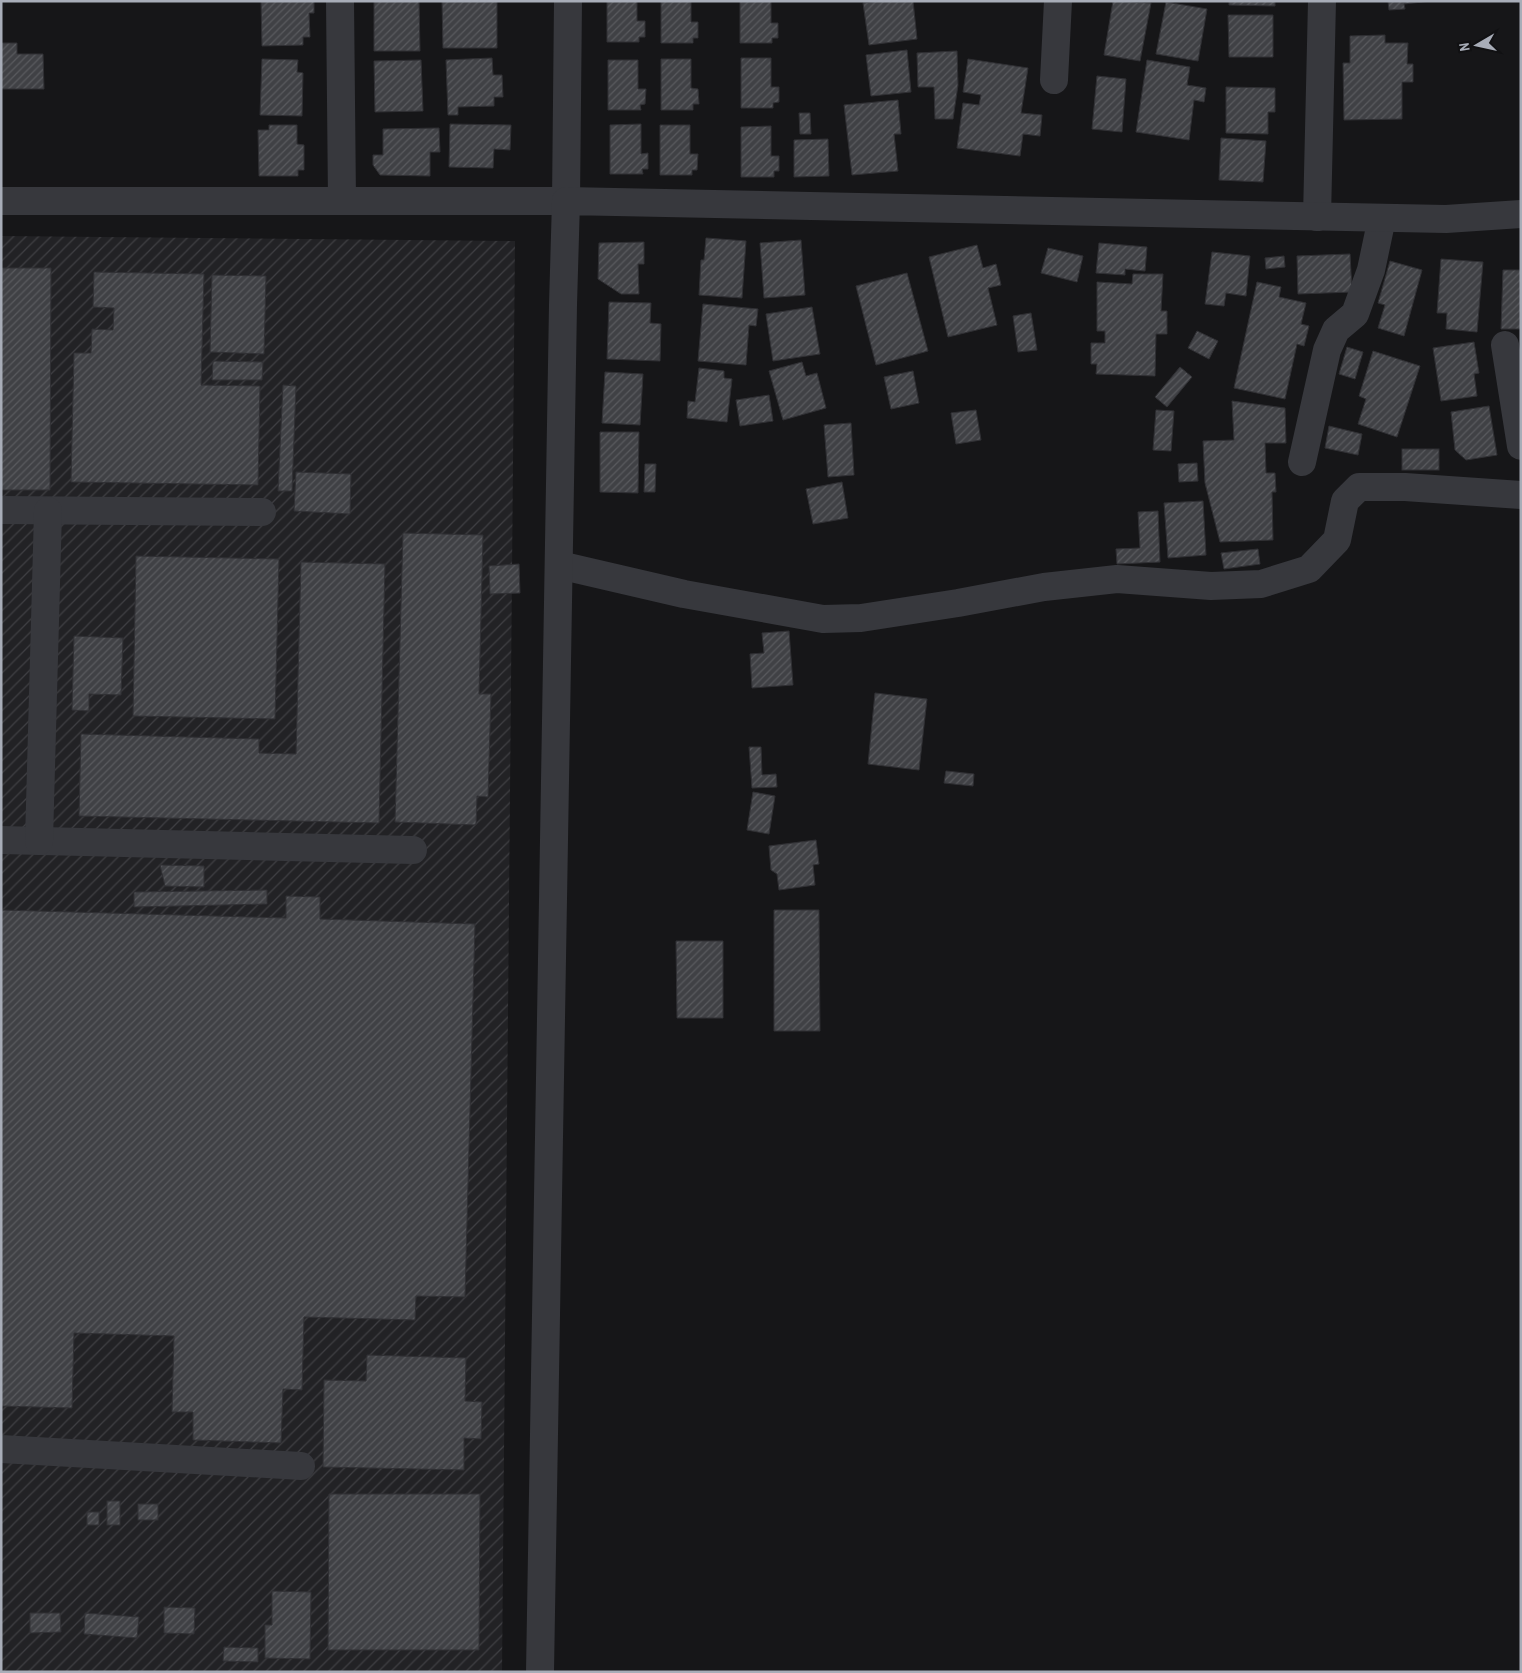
<svg xmlns="http://www.w3.org/2000/svg" width="1522" height="1673" font-family="'Archivo Narrow',sans-serif">
	<style>
		.industrial { fill: url(#industrial-furrows) }
		.building { fill: url(#building-hatch); stroke: #303034 }
		.lines { fill: none; stroke-linecap: round; stroke-linejoin: round }
		.minor { stroke: #37383d; stroke-width: 28 }
	</style>
	<defs>
		<pattern id="industrial-furrows" width="10" height="10" patternUnits="userSpaceOnUse" patternTransform="scale(1.25)"><rect width="10" height="10" fill="#222225"/><path d="M-1 1l2-2M0 10L10 0M9 11l2-2" fill="none" stroke="#3f3f43"/></pattern>
		<pattern id="building-hatch" width="6" height="6" patternUnits="userSpaceOnUse" patternTransform="scale(1.25)"><rect width="6" height="6" fill="#404145"/><path d="M-1 1l2-2M0 6l6-6M5 7l2-2" fill="none" stroke="#595a5e"/></pattern>
	</defs>
	<rect width="100%" height="100%" fill="#161618"/>
	<!-- industrial -->
	<polygon class="industrial" points="1,236 515,241 502,1672 1,1672"/>
	<!-- building -->
	<g class="building">
		<polygon points="261,1 314,1 314,13 309,13 310,37 303,37 303,45 262,46"/>
		<polygon points="374,1 419,1 420,51 374,51"/>
		<polygon points="442,1 497,1 497,48 443,48"/>
		<polygon points="607,1 637,1 637,21 645,21 645,37 639,37 639,42 607,42"/>
		<polygon points="661,1 691,1 691,22 698,22 698,38 693,38 693,43 661,43"/>
		<polygon points="740,1 771,1 771,23 778,23 778,38 772,38 772,43 740,43"/>
		<polygon points="880,1 913,1 917,39 869,45 863,3"/>
		<polygon points="1113,1 1151,3 1140,61 1104,55"/>
		<polygon points="1229,1 1275,1 1275,6 1229,5"/>
		<polygon points="1388,1 1432,1 1404,4 1405,9 1389,10"/>
		<polygon points="1166,2 1207,9 1198,61 1156,54"/>
		<polygon points="1228,15 1273,15 1273,57 1229,57"/>
		<polygon points="1385,35 1385,43 1408,43 1407,64 1413,64 1413,82 1402,82 1402,119 1344,120 1343,63 1350,63 1350,36"/>
		<polygon points="1,43 17,43 17,54 43,54 44,89 1,89"/>
		<polygon points="907,50 911,92 871,96 866,55"/>
		<polygon points="957,51 958,85 953,119 935,119 934,87 918,87 917,53"/>
		<polygon points="492,58 493,75 502,75 503,97 494,97 494,106 458,107 458,115 448,115 446,60"/>
		<polygon points="741,58 771,58 771,87 779,87 779,102 773,103 773,108 741,108"/>
		<polygon points="262,59 298,60 297,72 303,73 302,116 260,115"/>
		<polygon points="661,59 691,59 691,88 698,89 699,104 693,104 693,110 661,110"/>
		<polygon points="968,59 1028,68 1021,113 1042,115 1040,136 1023,134 1020,156 957,148 963,103 979,105 981,95 963,92"/>
		<polygon points="421,60 423,111 375,112 374,61"/>
		<polygon points="608,60 638,60 638,89 646,89 645,104 640,105 641,110 608,110"/>
		<polygon points="1147,60 1190,67 1187,85 1206,88 1204,102 1194,100 1189,140 1136,132"/>
		<polygon points="1097,76 1126,79 1122,132 1092,129"/>
		<polygon points="1226,87 1275,88 1275,112 1268,112 1268,134 1226,133"/>
		<polygon points="898,100 901,134 894,134 898,171 852,175 844,105"/>
		<polygon points="799,113 810,113 811,134 800,134"/>
		<polygon points="450,124 511,125 510,150 494,149 493,168 449,167"/>
		<polygon points="641,124 641,154 648,153 648,169 642,169 643,174 610,174 610,125"/>
		<polygon points="269,125 297,125 297,144 304,145 304,170 298,170 298,176 259,176 258,130 269,130"/>
		<polygon points="660,125 690,125 690,154 698,154 697,170 692,170 692,175 660,175"/>
		<polygon points="771,126 771,156 779,156 779,171 774,171 774,177 741,177 741,127"/>
		<polygon points="439,128 440,152 430,152 430,176 380,175 373,165 373,155 383,155 383,129"/>
		<polygon points="1221,138 1266,141 1263,182 1219,180"/>
		<polygon points="828,139 829,176 794,177 794,140"/>
		<polygon points="706,238 746,241 742,298 699,295 701,260 704,260"/>
		<polygon points="801,240 805,295 764,298 760,243"/>
		<polygon points="644,242 644,264 638,264 639,294 621,294 598,279 599,243"/>
		<polygon points="1099,243 1147,247 1145,271 1125,269 1125,275 1096,273"/>
		<polygon points="977,245 983,268 996,264 1001,285 988,288 997,325 948,337 929,257"/>
		<polygon points="1048,248 1083,256 1077,282 1041,273"/>
		<polygon points="1212,252 1250,256 1246,296 1226,293 1224,306 1205,304"/>
		<polygon points="1350,254 1352,292 1298,294 1297,256"/>
		<polygon points="1284,256 1285,267 1266,269 1265,258"/>
		<polygon points="1441,259 1483,262 1477,332 1446,329 1447,313 1437,313"/>
		<polygon points="1390,261 1422,270 1404,336 1378,328 1385,305 1378,303"/>
		<polygon points="1,268 51,268 50,490 1,490"/>
		<polygon points="1503,270 1521,270 1521,329 1501,329"/>
		<polygon points="94,272 204,274 201,385 260,386 258,485 71,482 74,353 91,353 92,329 113,330 114,308 93,307"/>
		<polygon points="907,273 928,351 876,365 856,286"/>
		<polygon points="1133,274 1163,274 1161,311 1167,311 1167,334 1156,334 1155,376 1096,374 1097,364 1091,364 1091,343 1105,343 1105,331 1097,331 1097,282 1132,284"/>
		<polygon points="212,275 266,276 264,354 210,352"/>
		<polygon points="1257,282 1281,287 1279,297 1306,303 1301,324 1309,326 1304,346 1297,344 1285,399 1234,388"/>
		<polygon points="609,302 651,303 650,323 661,324 660,361 607,359"/>
		<polygon points="703,304 758,309 756,326 749,325 746,365 698,361"/>
		<polygon points="812,307 820,354 773,361 766,314"/>
		<polygon points="1031,313 1037,350 1018,352 1013,316"/>
		<polygon points="1197,331 1218,341 1209,359 1188,348"/>
		<polygon points="1474,342 1479,373 1474,374 1477,396 1441,401 1433,348"/>
		<polygon points="1347,347 1363,352 1355,379 1339,374"/>
		<polygon points="1373,351 1420,366 1397,437 1358,424 1366,399 1359,396"/>
		<polygon points="213,361 263,362 262,380 212,380"/>
		<polygon points="802,362 806,376 817,373 826,408 783,420 769,371"/>
		<polygon points="1180,367 1192,377 1167,407 1155,397"/>
		<polygon points="699,368 724,371 724,378 732,379 727,422 687,418 688,401 695,402"/>
		<polygon points="913,371 919,403 891,409 884,377"/>
		<polygon points="605,372 643,374 640,425 602,423"/>
		<polygon points="283,385 296,386 292,491 278,491"/>
		<polygon points="769,395 773,421 740,426 736,400"/>
		<polygon points="1232,401 1285,408 1286,443 1265,443 1266,473 1275,473 1276,492 1272,492 1273,540 1220,542 1205,483 1203,441 1234,440"/>
		<polygon points="1489,406 1497,455 1466,460 1455,450 1451,412"/>
		<polygon points="976,410 981,440 956,444 951,413"/>
		<polygon points="1156,410 1174,411 1171,451 1153,450"/>
		<polygon points="851,423 854,475 828,477 824,425"/>
		<polygon points="1329,426 1362,434 1358,455 1325,448"/>
		<polygon points="600,432 639,432 638,493 600,492"/>
		<rect x="1402" y="449" width="37" height="21"/>
		<polygon points="1197,463 1198,481 1179,482 1178,464"/>
		<polygon points="645,464 656,464 655,492 644,492"/>
		<polygon points="296,472 351,474 350,514 294,511"/>
		<polygon points="842,482 848,518 813,524 806,489"/>
		<polygon points="1203,501 1206,555 1168,558 1164,503"/>
		<polygon points="1158,511 1160,562 1117,564 1116,549 1140,548 1138,512"/>
		<polygon points="403,533 483,535 479,694 491,694 488,797 477,796 476,825 395,822"/>
		<polygon points="1258,549 1260,564 1224,569 1221,553"/>
		<polygon points="136,556 279,559 275,719 133,716"/>
		<polygon points="301,562 385,564 379,823 79,816 81,734 259,739 259,753 296,754"/>
		<polygon points="519,564 520,593 490,594 489,566"/>
		<polygon points="789,631 793,685 752,688 750,654 764,653 762,633"/>
		<polygon points="74,636 123,638 121,695 89,694 89,711 72,710"/>
		<polygon points="875,693 927,699 919,770 868,764"/>
		<polygon points="749,747 761,747 762,775 776,774 777,787 752,788"/>
		<polygon points="946,771 974,774 973,786 944,783"/>
		<polygon points="753,792 775,796 769,834 747,830"/>
		<polygon points="816,840 819,864 813,865 815,885 779,890 777,874 771,870 769,846"/>
		<polygon points="160,865 204,866 204,887 165,886"/>
		<polygon points="267,890 267,904 134,907 134,892"/>
		<polygon points="286,896 320,897 320,919 475,924 465,1297 416,1296 415,1320 304,1317 302,1390 283,1389 281,1443 193,1440 193,1412 172,1412 174,1336 74,1333 72,1408 1,1406 1,910 286,918"/>
		<polygon points="774,910 819,910 820,1031 774,1031"/>
		<polygon points="676,941 723,941 723,1018 677,1018"/>
		<polygon points="367,1355 466,1358 465,1401 482,1402 481,1439 464,1438 464,1470 323,1467 324,1380 366,1381"/>
		<polygon points="329,1494 480,1494 479,1650 328,1650"/>
		<rect x="107" y="1501" width="13" height="24"/>
		<rect x="138" y="1504" width="20" height="16"/>
		<rect x="87" y="1512" width="12" height="13"/>
		<polygon points="272,1591 311,1592 310,1659 265,1658 265,1625 272,1625"/>
		<polygon points="164,1607 195,1608 194,1634 164,1633"/>
		<polygon points="30,1613 60,1613 61,1632 30,1633"/>
		<polygon points="85,1613 139,1617 137,1638 84,1634"/>
		<polygon points="224,1647 258,1648 258,1662 223,1661"/>
	</g>
	<g class="lines">
		<!-- minor -->
		<g class="minor">
			<polyline points="340,1 342,201"/>
			<polyline points="1054,80 1058,1"/>
			<polyline points="1,201 566,201 568,1"/>
			<polyline points="1317,217 1322,1"/>
			<polyline points="1505,345 1521,446"/>
			<polyline points="1302,462 1327,350 1336,330 1355,314 1371,270 1382,218"/>
			<polyline points="1,510 262,512"/>
			<polyline points="559,565 684,594 823,619 861,618 958,603 1044,587 1117,579 1211,586 1261,584 1309,569 1337,540 1345,501 1359,487 1405,487 1521,495"/>
			<polyline points="1,840 413,850"/>
			<polyline points="39,841 48,511"/>
			<polyline points="1,1449 301,1466"/>
			<polyline points="540,1672 563,305 566,201 1446,219 1521,214"/>
		</g>
	</g>
	<!-- border -->
	<rect width="1522" height="1673" fill="none" stroke="#a8adb8" stroke-width="5"/>
	<!-- north arrow -->
	<g transform="translate(1477 45) rotate(261)" stroke="#111113" stroke-width="4" paint-order="stroke">
	<path d="M0-4L9 19L0 12L-9 19Z" fill="#a8adb8"/>
	<text y="-8" font-size="14" font-weight="bold" text-anchor="middle" fill="#a8adb8">N</text>
	</g>
</svg>
